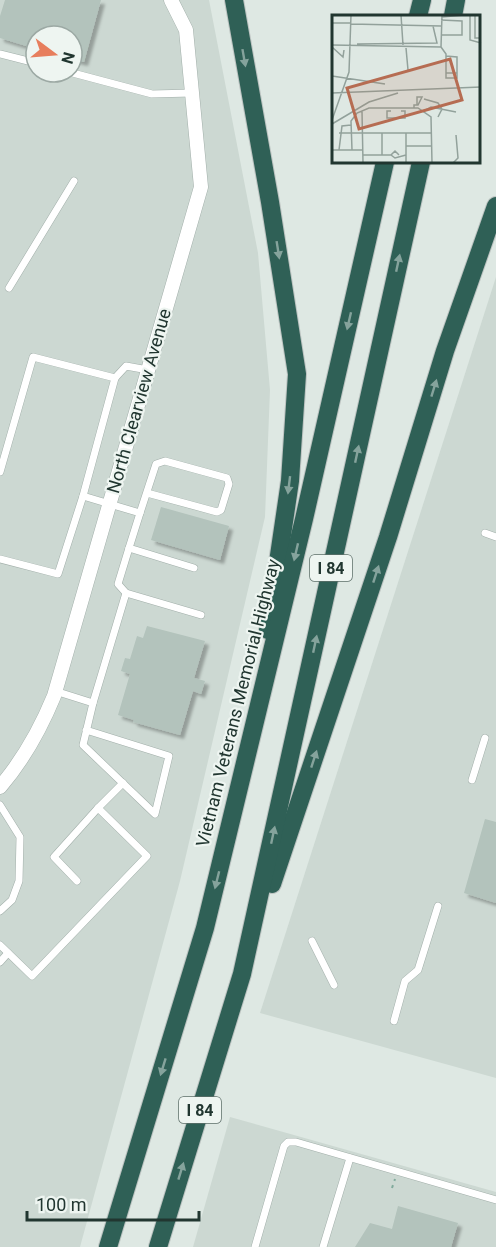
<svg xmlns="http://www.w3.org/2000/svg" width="496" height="1247" font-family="Roboto,sans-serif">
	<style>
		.built { fill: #ccd8d2; fill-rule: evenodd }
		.building { fill: #b3c3bc; filter: url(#shadow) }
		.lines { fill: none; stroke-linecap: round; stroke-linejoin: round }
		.lane-casing { stroke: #a2afaa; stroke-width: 8 }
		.street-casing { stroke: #a2afaa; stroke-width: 15 }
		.highway-casing { stroke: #bcc3c1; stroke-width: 20 }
		.path { stroke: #80aa9c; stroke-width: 2; stroke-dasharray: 3 4.5; stroke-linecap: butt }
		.lane { stroke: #fff; stroke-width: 7 }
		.street { stroke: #fff; stroke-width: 14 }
		.highway { stroke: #2f6056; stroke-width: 18 }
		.oneway { fill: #85a39c }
		.labels { text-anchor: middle; stroke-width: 4.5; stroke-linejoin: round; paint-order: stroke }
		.shield { fill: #eef5f1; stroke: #5e6f6a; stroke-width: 1.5 }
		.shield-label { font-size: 16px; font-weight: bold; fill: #213630 }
		.street-label { font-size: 18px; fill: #213630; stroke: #eef5f1 }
		.inset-road { fill: none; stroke: #92a19b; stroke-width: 1.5 }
		.view { fill: #b66c52; fill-opacity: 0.15; stroke: #b66c52; stroke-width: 3 }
		.inset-edge { fill: none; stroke: #213630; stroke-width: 3 }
	</style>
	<defs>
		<filter id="shadow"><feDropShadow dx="4" dy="4" stdDeviation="1.5" flood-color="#0004"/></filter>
	</defs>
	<rect width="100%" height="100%" fill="#dee8e3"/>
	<!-- built -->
	<g class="built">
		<path d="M 0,0 L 209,0 L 258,253 L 270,390 L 265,517 L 180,881 L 80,1247 L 0,1247 ZM 36,36 L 72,36 L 72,72 L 36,72 Z"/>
		<polygon points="496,277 496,1078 260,1013"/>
		<polygon points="230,1117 496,1192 496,1247 193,1247"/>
	</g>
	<!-- building -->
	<g class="building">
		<polygon points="5,0 101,0 84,62 72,59 72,36 36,36 36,49 0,38 0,16"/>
		<polygon points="161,507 229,526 220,560 151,540"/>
		<polygon points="147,626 205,641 194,678 205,681 201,694 193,691 180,735 133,722 134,720 118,715 130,674 121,671 125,658 130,659 137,636 143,638"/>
		<polygon points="485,819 496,822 496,903 464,893"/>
		<polygon points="398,1206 458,1223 451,1247 355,1247 370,1223 392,1229"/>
	</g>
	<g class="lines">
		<!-- lane casing -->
		<g class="lane-casing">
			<g id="lane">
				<polyline points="0,54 36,63"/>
				<polyline points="69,72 152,94 192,93"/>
				<polyline points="9,288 74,181"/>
				<polyline points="115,378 126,366 148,370"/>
				<polyline points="0,472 33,357 115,378 83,496 58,574 0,559"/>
				<polyline points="83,496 140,513 129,548 194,568"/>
				<polyline points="140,513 156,464 165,461 227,478 229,484 221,510 217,512 147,493"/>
				<polyline points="485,533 496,537"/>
				<polyline points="126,593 118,584 129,548"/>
				<polyline points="55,691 93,703 83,745 155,814 169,756 86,730"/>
				<polyline points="93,703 126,593 201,615"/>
				<polyline points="472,780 485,738"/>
				<polyline points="0,805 20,837 19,881 12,900 0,911"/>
				<polyline points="98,808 123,783"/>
				<polyline points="312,941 334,985"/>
				<polyline points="0,945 32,976 147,856 98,808 54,857 77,881"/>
				<polyline points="0,962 8,953"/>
				<polyline points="394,1021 405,981 418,970 438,906"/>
				<polyline points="255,1247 284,1146 288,1142 296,1142 496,1200"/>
				<polyline points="323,1247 350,1158"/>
			</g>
		</g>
		<!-- street casing -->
		<g class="street-casing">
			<path id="street" d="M 0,787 C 24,759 40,730 54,696 L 201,187 L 186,30 L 171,0"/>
		</g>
		<!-- highway casing -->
		<g class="highway-casing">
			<g id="highway">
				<polyline points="234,0 270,202 297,374 290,481 268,630"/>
				<polyline points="418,16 422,0"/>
				<polyline points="453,16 456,0"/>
				<polyline points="272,884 388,537 445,351 496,206"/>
				<polyline points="108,1247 205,928 304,519 385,162"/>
				<polyline points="158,1247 242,974 421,162"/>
			</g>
		</g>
		<!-- path -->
		<polyline class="path" points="392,1188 395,1179"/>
		<!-- lane -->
		<use href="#lane" class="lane"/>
		<!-- street -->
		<use href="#street" class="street"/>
		<!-- highway -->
		<use href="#highway" class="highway"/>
	</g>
	<!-- one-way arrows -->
	<defs><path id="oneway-solid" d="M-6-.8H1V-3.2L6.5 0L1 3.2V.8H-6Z" transform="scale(1.5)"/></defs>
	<g class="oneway">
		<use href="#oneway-solid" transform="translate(244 58) rotate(80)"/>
		<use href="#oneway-solid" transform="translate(278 250) rotate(81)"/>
		<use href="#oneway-solid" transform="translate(398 263) rotate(-78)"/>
		<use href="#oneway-solid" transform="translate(349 321) rotate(103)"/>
		<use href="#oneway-solid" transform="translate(434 388) rotate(-73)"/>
		<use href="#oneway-solid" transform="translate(357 454) rotate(-78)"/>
		<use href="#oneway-solid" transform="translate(289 485) rotate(97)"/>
		<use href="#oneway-solid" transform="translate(296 552) rotate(103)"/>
		<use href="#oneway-solid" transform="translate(376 574) rotate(-72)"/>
		<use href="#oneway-solid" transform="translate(315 644) rotate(-78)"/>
		<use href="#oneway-solid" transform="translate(314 759) rotate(-72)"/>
		<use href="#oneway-solid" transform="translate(273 835) rotate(-78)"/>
		<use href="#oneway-solid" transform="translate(217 880) rotate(104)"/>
		<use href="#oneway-solid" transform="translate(163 1067) rotate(107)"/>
		<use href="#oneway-solid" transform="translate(181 1171) rotate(-73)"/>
	</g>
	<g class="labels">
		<!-- shield labels -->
		<g class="shield">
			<rect x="310" y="555" width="42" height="26" rx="4.5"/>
			<rect x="179" y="1097" width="42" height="26" rx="4.5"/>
		</g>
		<g class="shield-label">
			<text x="331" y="574">I 84</text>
			<text x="200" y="1116">I 84</text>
		</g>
		<!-- street labels -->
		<g class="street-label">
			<text transform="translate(139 401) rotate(-74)" y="6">North Clearview Avenue</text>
			<text transform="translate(238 703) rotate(-76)" y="6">Vietnam Veterans Memorial Highway</text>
		</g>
	</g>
	<!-- overview -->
	<g transform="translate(332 15)">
		<rect width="148" height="148" fill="#dee8e3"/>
		<path class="inset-road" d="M 69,0 L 71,30M 138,0 L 138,25 L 149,28M 143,0 L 143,23 L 149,23M 110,2 L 132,0M 109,5 L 130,6 L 130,20 L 109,20M 0,8 L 19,8M 19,9 L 109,11M 25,29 L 105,28 L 101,11M 0,30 L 109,32M 0,32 L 11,42 L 12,35M 109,32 L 114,39 L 114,63 L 125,63 L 125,58 L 114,58M 109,32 L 110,0M 74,33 L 76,55M 114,41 L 125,42 L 125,58M 0,61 L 53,69M 0,78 L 149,72M 92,84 L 106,88 L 110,94 L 106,102M 82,93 L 82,90 L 86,90 L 90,82 L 85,82 L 85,90M 30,96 L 31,148M 59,96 L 55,96 L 55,103 L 73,103 L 73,96 L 69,96M 92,96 L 99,92 L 124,97M 0,105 L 17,57 L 19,0M 0,109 L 37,87 L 66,78M 7,118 L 100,118M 74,131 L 100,131M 0,135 L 20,135M 7,135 L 10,111 L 19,110M 31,135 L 20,135 L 19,106 L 25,98 L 37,93 L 86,93 L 99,102 L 100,148M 31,140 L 59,140M 50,140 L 50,118M 67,140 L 63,136 L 59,140 L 63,143 L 74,140M 74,148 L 74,118M 74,148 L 97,148M 121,148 L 126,143 L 124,120"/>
		<path class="view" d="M 118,44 L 130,85 L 27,114 L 15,73 Z"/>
		<rect width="148" height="148" class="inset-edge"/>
	</g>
	<!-- north arrow -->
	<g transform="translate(54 54) rotate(106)"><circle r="28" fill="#eef5f1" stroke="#9ca9a4" stroke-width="1.5"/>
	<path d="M0-4.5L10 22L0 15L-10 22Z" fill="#e77e5d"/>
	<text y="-9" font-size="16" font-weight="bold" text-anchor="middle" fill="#213630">N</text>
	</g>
	<!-- scale -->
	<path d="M27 1211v9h172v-9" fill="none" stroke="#213630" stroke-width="3"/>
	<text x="36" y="1211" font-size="18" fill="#213630" stroke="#eef5f1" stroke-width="4.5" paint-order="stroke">100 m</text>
</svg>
